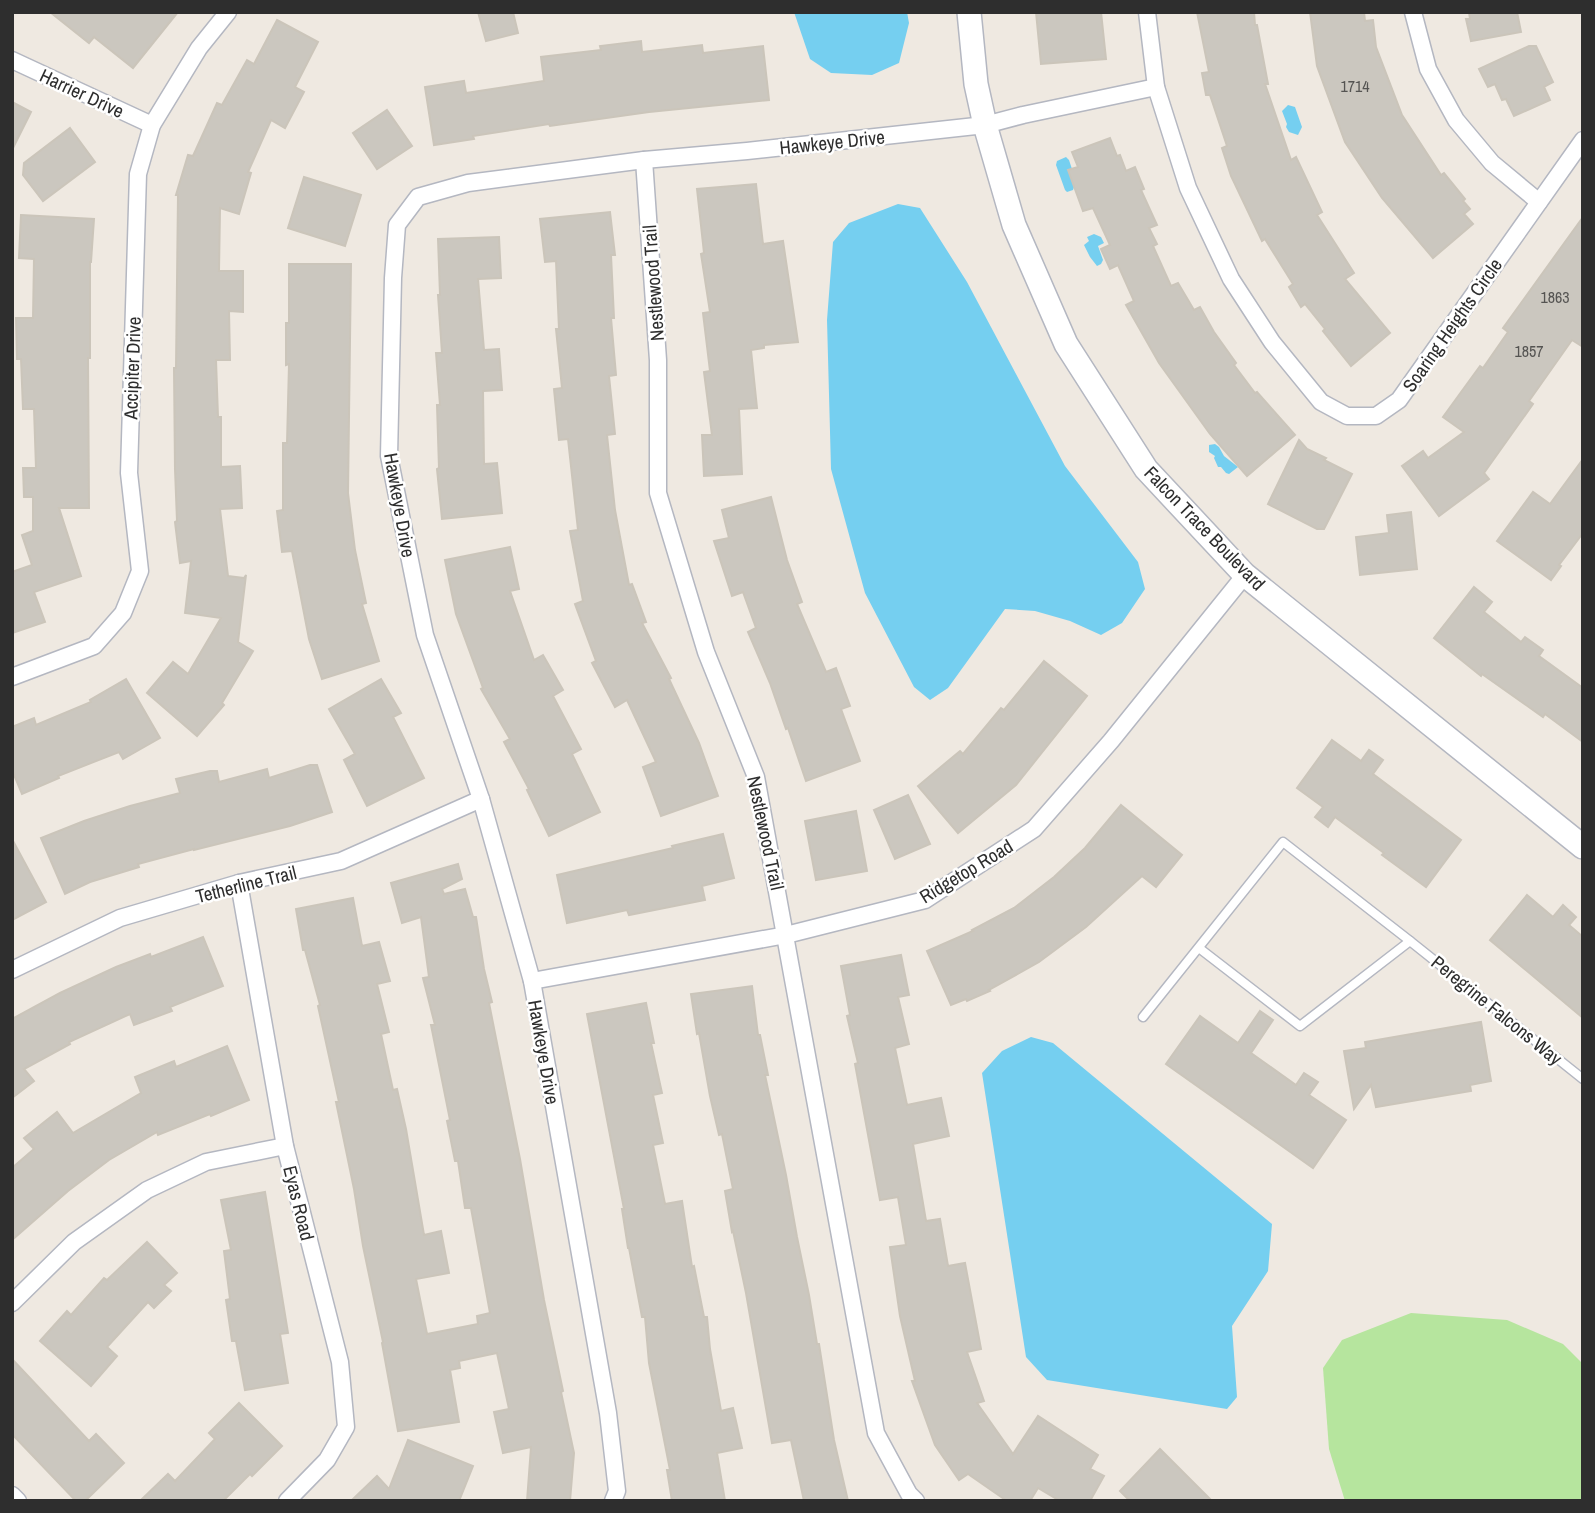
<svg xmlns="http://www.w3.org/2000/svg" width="1595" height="1513" font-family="'Archivo Narrow',sans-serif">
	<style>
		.green { fill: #b6e59e }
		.water { fill: #75cff0 }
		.building { fill: #cbc7bf; stroke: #cbc5ba; stroke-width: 2 }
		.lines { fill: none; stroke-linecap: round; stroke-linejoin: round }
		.lane-casing { stroke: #b4b7c1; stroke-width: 11 }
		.street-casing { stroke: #b4b7c1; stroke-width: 19 }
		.secondary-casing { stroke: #b4b7c1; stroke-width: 26 }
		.lane { stroke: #fff; stroke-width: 8 }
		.street { stroke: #fff; stroke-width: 16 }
		.secondary { stroke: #fff; stroke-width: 23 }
		.labels { text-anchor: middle; stroke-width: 5; stroke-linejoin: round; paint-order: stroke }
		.number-label { font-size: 16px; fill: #555452 }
		.street-label { font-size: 19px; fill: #2e2e2e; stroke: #fff }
	</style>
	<rect width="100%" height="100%" fill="#efe9e1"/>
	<!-- green -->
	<polygon class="green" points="1411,1313 1507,1320 1563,1344 1583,1364 1583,1501 1345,1501 1329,1449 1323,1368 1342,1340"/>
	<!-- water -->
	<g class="water">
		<polygon points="794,12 907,12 909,23 899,63 872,75 831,73 810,59"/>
		<polygon points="1288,105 1295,107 1302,127 1298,135 1289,132 1286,127 1287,124 1282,111"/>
		<polygon points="1066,157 1069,160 1072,169 1068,170 1074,187 1073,190 1067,192 1065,190 1056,165 1057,161"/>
		<polygon points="898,204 920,208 967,282 1065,466 1138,562 1145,589 1122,623 1101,635 1070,621 1035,611 1005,609 948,688 930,700 914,687 865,593 831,469 827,320 833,242 849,223"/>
		<polygon points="1094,234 1101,237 1104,243 1098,246 1103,260 1101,264 1097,266 1090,257 1084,245 1089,241 1087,237"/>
		<polygon points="1215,444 1219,447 1224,456 1238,467 1229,474 1226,473 1221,467 1218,467 1214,458 1215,456 1209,452 1209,445"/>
		<polygon points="1031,1037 1053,1043 1272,1224 1268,1271 1232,1326 1237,1397 1227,1409 1047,1380 1026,1357 982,1073 1002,1051"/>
	</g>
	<!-- building -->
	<g class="building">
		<polygon points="50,12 178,12 133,68 94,37 89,43"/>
		<polygon points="478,12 513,12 518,33 486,41"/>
		<polygon points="1036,12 1101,12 1106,59 1041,64"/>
		<polygon points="1197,12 1254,12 1255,25 1257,25 1268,84 1265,84 1291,160 1296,157 1322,212 1317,215 1354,273 1345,279 1390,333 1351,366 1323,331 1325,329 1305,304 1301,307 1289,287 1293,284 1265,239 1262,241 1231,176 1222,148 1227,146 1210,95 1206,95 1202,73 1209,72"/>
		<polygon points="1310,12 1364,12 1365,21 1373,20 1376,47 1402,115 1441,175 1444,173 1465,199 1463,201 1470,209 1464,214 1473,224 1433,258 1382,198 1345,142 1317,66"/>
		<polygon points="1469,12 1517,12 1521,32 1471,41 1466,19 1470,19"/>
		<polygon points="277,20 318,42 295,87 304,92 285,128 271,120 248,172 251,173 239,214 220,208 219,271 243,271 243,312 229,311 230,360 216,360 218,417 221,417 221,467 240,466 242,508 220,509 228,576 244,578 246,575 238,642 253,651 222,703 224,705 197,736 147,693 173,662 188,674 221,618 185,613 191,561 180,563 175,522 177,521 175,469 174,368 176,368 178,195 176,195 188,155 193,156 217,103 222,105 247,60 254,64"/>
		<polygon points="641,41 642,52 702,45 703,53 763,46 769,100 649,112 550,126 549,124 473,136 474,139 434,145 425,87 464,81 466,93 544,81 541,57 601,50 600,46"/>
		<polygon points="1529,46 1536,46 1553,82 1544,87 1550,100 1514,116 1506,99 1502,100 1495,84 1488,87 1479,69"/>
		<polygon points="12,102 31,112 12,150"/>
		<polygon points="387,110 412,146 377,169 353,133"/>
		<polygon points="70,128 95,162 43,201 23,175 24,163"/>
		<polygon points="1110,138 1117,156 1120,155 1126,171 1135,167 1144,189 1141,190 1157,225 1149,228 1157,244 1153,246 1171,286 1178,283 1194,310 1200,307 1214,332 1236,363 1234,365 1255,393 1257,392 1295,435 1247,476 1210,434 1159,363 1126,305 1134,301 1118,265 1110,269 1101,249 1110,245 1093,208 1083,211 1068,170 1078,167 1072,152"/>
		<polygon points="304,177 361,195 345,246 288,228"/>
		<polygon points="756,184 763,244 783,241 798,342 764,345 764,348 751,350 757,408 739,409 742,474 704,476 702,435 712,435 704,372 710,371 703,313 710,312 701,254 704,253 697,189"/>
		<polygon points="610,212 615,255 611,255 614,318 611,318 616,375 609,376 615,434 607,435 615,510 629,585 632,584 646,622 642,623 671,678 669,679 699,743 718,796 661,816 643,767 656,762 627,700 615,707 592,663 596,661 575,604 583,601 570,531 578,530 568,439 559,440 554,389 562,388 556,329 559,329 556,261 545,262 540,219"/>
		<polygon points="21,215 94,219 91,262 90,262 90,358 88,358 89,508 59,508 81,576 34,592 45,622 12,633 12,572 32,565 22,535 33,531 33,497 24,497 23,468 36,468 34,409 23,409 21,359 17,359 16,318 33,318 34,259 19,258"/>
		<polygon points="1583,217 1583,347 1572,340 1529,401 1533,404 1484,473 1489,479 1439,516 1402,466 1423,451 1428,458 1464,432 1443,417 1480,366 1483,368 1508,332 1503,328"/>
		<polygon points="499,237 501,278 478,279 484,350 499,349 502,390 483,391 484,464 497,463 502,513 442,519 437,469 439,468 437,405 440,405 436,353 442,353 438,295 440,295 438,239"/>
		<polygon points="289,264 351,264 348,493 355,550 366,603 362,604 379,661 322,679 309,639 292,551 282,552 277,511 283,510 283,443 287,443 289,364 286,365 286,323 289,323"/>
		<polygon points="1299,440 1307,449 1326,458 1324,460 1352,474 1324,529 1317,529 1268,504"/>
		<polygon points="1583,459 1583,533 1559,565 1561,566 1551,580 1497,541 1533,492 1550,504"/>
		<polygon points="771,497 787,560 802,602 797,604 826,672 836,668 850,706 841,709 860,761 806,781 788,728 786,729 770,683 748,632 756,628 743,592 732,596 714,541 729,538 722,510"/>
		<polygon points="1411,512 1417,569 1360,575 1356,537 1389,533 1387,515"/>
		<polygon points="510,547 519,589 510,591 534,660 543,655 563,690 553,696 581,749 572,754 600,812 549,836 527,790 529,789 504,742 510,739 481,689 483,688 456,614 445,560"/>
		<polygon points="1474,587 1492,602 1484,612 1521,642 1525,637 1543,650 1539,656 1583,688 1583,742 1545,714 1543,717 1482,674 1481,676 1434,638"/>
		<polygon points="1044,661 1087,696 1016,785 958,833 918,786 960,751 963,754 1001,708 1004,710"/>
		<polygon points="126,679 160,738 123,759 119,752 58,776 59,778 22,794 12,770 12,727 34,718 36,725 91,702 90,700"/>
		<polygon points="381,679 401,713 393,717 424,778 367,806 344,760 355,754 329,709"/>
		<polygon points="1332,740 1361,761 1369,750 1383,760 1373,774 1461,840 1426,887 1382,855 1384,853 1335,817 1328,827 1315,817 1323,807 1297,788"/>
		<polygon points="310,765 317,765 332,812 290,826 194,850 194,849 138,864 139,867 90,882 65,894 41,838 84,821 130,806 180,793 176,779 210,771 217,771 219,782 267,769 269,778"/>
		<polygon points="908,795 930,844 895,859 874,810"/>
		<polygon points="1121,805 1182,855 1156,887 1142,876 1086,927 1039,962 989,990 990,991 967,1001 966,999 951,1005 927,951 973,931 972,930 1014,908 1054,877 1085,848"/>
		<polygon points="856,811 867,871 816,880 805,821"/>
		<polygon points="723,834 734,878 702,886 705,900 629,915 627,910 567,923 557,875 673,848 672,846"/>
		<polygon points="12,839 46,902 12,920"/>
		<polygon points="458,864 462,879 442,889 444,894 465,889 473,917 476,917 484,969 492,1002 489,1003 520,1159 544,1300 563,1391 561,1392 574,1453 570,1501 527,1501 531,1447 503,1453 494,1412 509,1409 497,1353 459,1361 460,1368 450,1370 459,1422 398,1431 382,1343 383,1342 363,1246 354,1189 336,1102 339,1102 318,1006 320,1005 305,950 303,950 296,909 353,898 362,946 379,942 390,981 377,984 389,1032 381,1034 393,1090 397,1089 406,1129 424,1235 441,1231 449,1273 416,1279 427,1334 478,1324 477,1316 490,1313 471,1208 465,1208 458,1161 455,1161 447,1121 450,1120 431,1025 435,1025 423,978 429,977 421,917 402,923 391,883"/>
		<polygon points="1527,895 1553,917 1563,905 1576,917 1569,925 1583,937 1583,1018 1490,940"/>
		<polygon points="203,937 223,986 170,1007 172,1011 134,1025 130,1014 69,1042 70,1044 24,1069 34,1081 12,1098 12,1019 60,993 116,967 150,954 151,957"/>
		<polygon points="901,955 909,995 898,997 909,1044 895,1048 907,1105 941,1098 949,1136 913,1144 926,1221 940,1219 948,1266 965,1263 981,1349 967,1352 984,1401 977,1403 1013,1454 1038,1416 1098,1455 1090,1469 1104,1476 1090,1501 1060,1501 1038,1488 1030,1501 1007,1501 968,1474 959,1480 935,1445 912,1381 915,1381 900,1316 890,1247 906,1245 898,1197 880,1200 855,1064 858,1063 847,1016 850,1015 841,966"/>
		<polygon points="752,986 758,1035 760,1035 768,1075 765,1075 786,1175 797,1237 809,1295 817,1344 819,1344 834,1440 848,1501 804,1501 791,1440 772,1443 746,1293 733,1231 732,1232 725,1191 733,1189 722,1134 719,1135 710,1096 699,1033 697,1034 691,994"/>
		<polygon points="646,1003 654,1043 651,1043 662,1093 653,1095 663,1143 653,1145 665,1204 682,1201 692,1267 694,1266 704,1317 707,1317 710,1349 721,1411 733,1408 742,1448 717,1453 725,1501 672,1501 667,1470 670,1470 649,1363 645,1317 642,1317 629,1248 628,1248 622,1209 624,1209 587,1014"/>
		<polygon points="1260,1011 1273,1020 1251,1053 1296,1085 1304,1073 1318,1082 1309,1095 1346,1120 1313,1168 1166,1064 1200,1016 1238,1043"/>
		<polygon points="1481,1022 1491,1081 1470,1085 1471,1091 1376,1107 1371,1085 1354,1109 1344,1051 1366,1048 1365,1042"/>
		<polygon points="227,1046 249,1100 211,1116 210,1114 158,1135 157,1132 109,1160 68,1191 12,1240 12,1168 34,1149 24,1138 57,1112 73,1133 141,1093 135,1077 174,1061 176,1067"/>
		<polygon points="265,1192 288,1333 280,1334 288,1383 245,1390 236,1341 232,1341 226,1300 230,1299 224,1251 231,1250 221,1200"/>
		<polygon points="147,1242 177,1273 164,1285 171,1291 154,1308 148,1302 107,1347 117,1356 91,1386 40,1341 67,1311 71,1315 104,1278 107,1280"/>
		<polygon points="12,1359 89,1441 96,1434 124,1463 85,1501 76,1501 12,1434"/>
		<polygon points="239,1403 282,1446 252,1476 250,1474 223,1501 140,1501 168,1474 175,1481 215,1439 209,1433"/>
		<polygon points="408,1440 473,1466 459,1501 351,1501 377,1476 389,1489"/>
		<polygon points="1160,1449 1212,1501 1130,1501 1120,1491"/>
	</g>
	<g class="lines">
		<!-- lane casing -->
		<g class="lane-casing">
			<g id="lane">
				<polyline points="1199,948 1300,1026 1410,941"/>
				<polyline points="1143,1017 1283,842 1410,941 1583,1079"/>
			</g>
		</g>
		<!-- street casing -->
		<g class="street-casing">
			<g id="street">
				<polyline points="1147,12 1156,87 1188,188 1231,279 1272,342 1321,402 1347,416 1376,416 1399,400 1583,140"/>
				<polyline points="1413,12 1428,69 1456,120 1492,163 1539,202"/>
				<polyline points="12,60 152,125"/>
				<polyline points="644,160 658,360 658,493 706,652 756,777 876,1433 909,1494 916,1501"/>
				<polyline points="12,677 94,646 123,613 140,571 129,473 138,174 152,125 199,48 228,12"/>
				<polyline points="239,883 285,1146 340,1362 346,1427 327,1460 287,1501"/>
				<polyline points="12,970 120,918 239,883 341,861 481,799"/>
				<polyline points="532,981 786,935 925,900 1034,829 1111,741 1245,575"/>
				<polyline points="12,1303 74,1242 147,1190 206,1162 285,1146"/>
				<polyline points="12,1495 18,1501"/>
				<polyline points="613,1501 617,1491 608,1413 532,981 481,799 425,635 389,456 393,278 397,225 418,197 468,183 644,160 747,151 985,125 1023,115 1156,87"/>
			</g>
		</g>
		<!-- secondary casing -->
		<g class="secondary-casing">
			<polyline id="secondary" points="969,12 976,84 985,125 1014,225 1066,344 1146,469 1245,575 1583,847"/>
		</g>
		<!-- lane -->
		<use href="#lane" class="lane"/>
		<!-- street -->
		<use href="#street" class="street"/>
		<!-- secondary -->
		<use href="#secondary" class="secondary"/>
	</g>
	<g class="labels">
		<!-- number labels -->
		<g class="number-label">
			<text x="1355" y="92">1714</text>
			<text x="1555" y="303">1863</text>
			<text x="1529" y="357">1857</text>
		</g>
		<!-- street labels -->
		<g class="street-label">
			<text transform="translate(82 93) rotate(25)" y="7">Harrier Drive</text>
			<text transform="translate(832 142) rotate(-6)" y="7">Hawkeye Drive</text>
			<text transform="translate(653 283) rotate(-94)" y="7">Nestlewood Trail</text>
			<text transform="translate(1452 325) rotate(-55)" y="7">Soaring Heights Circle</text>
			<text transform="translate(132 368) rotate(-88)" y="7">Accipiter Drive</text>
			<text transform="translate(400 505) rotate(80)" y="7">Hawkeye Drive</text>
			<text transform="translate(1205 528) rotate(46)" y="7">Falcon Trace Boulevard</text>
			<text transform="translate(766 833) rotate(78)" y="7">Nestlewood Trail</text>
			<text transform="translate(966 871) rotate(-31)" y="7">Ridgetop Road</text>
			<text transform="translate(246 884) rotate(-14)" y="7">Tetherline Trail</text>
			<text transform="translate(1497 1010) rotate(39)" y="7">Peregrine Falcons Way</text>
			<text transform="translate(544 1052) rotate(80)" y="7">Hawkeye Drive</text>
			<text transform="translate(299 1203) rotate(76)" y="7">Eyas Road</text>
		</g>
	</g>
	<!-- border -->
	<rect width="1595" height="1513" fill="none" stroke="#2e2e2e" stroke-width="28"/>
</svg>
